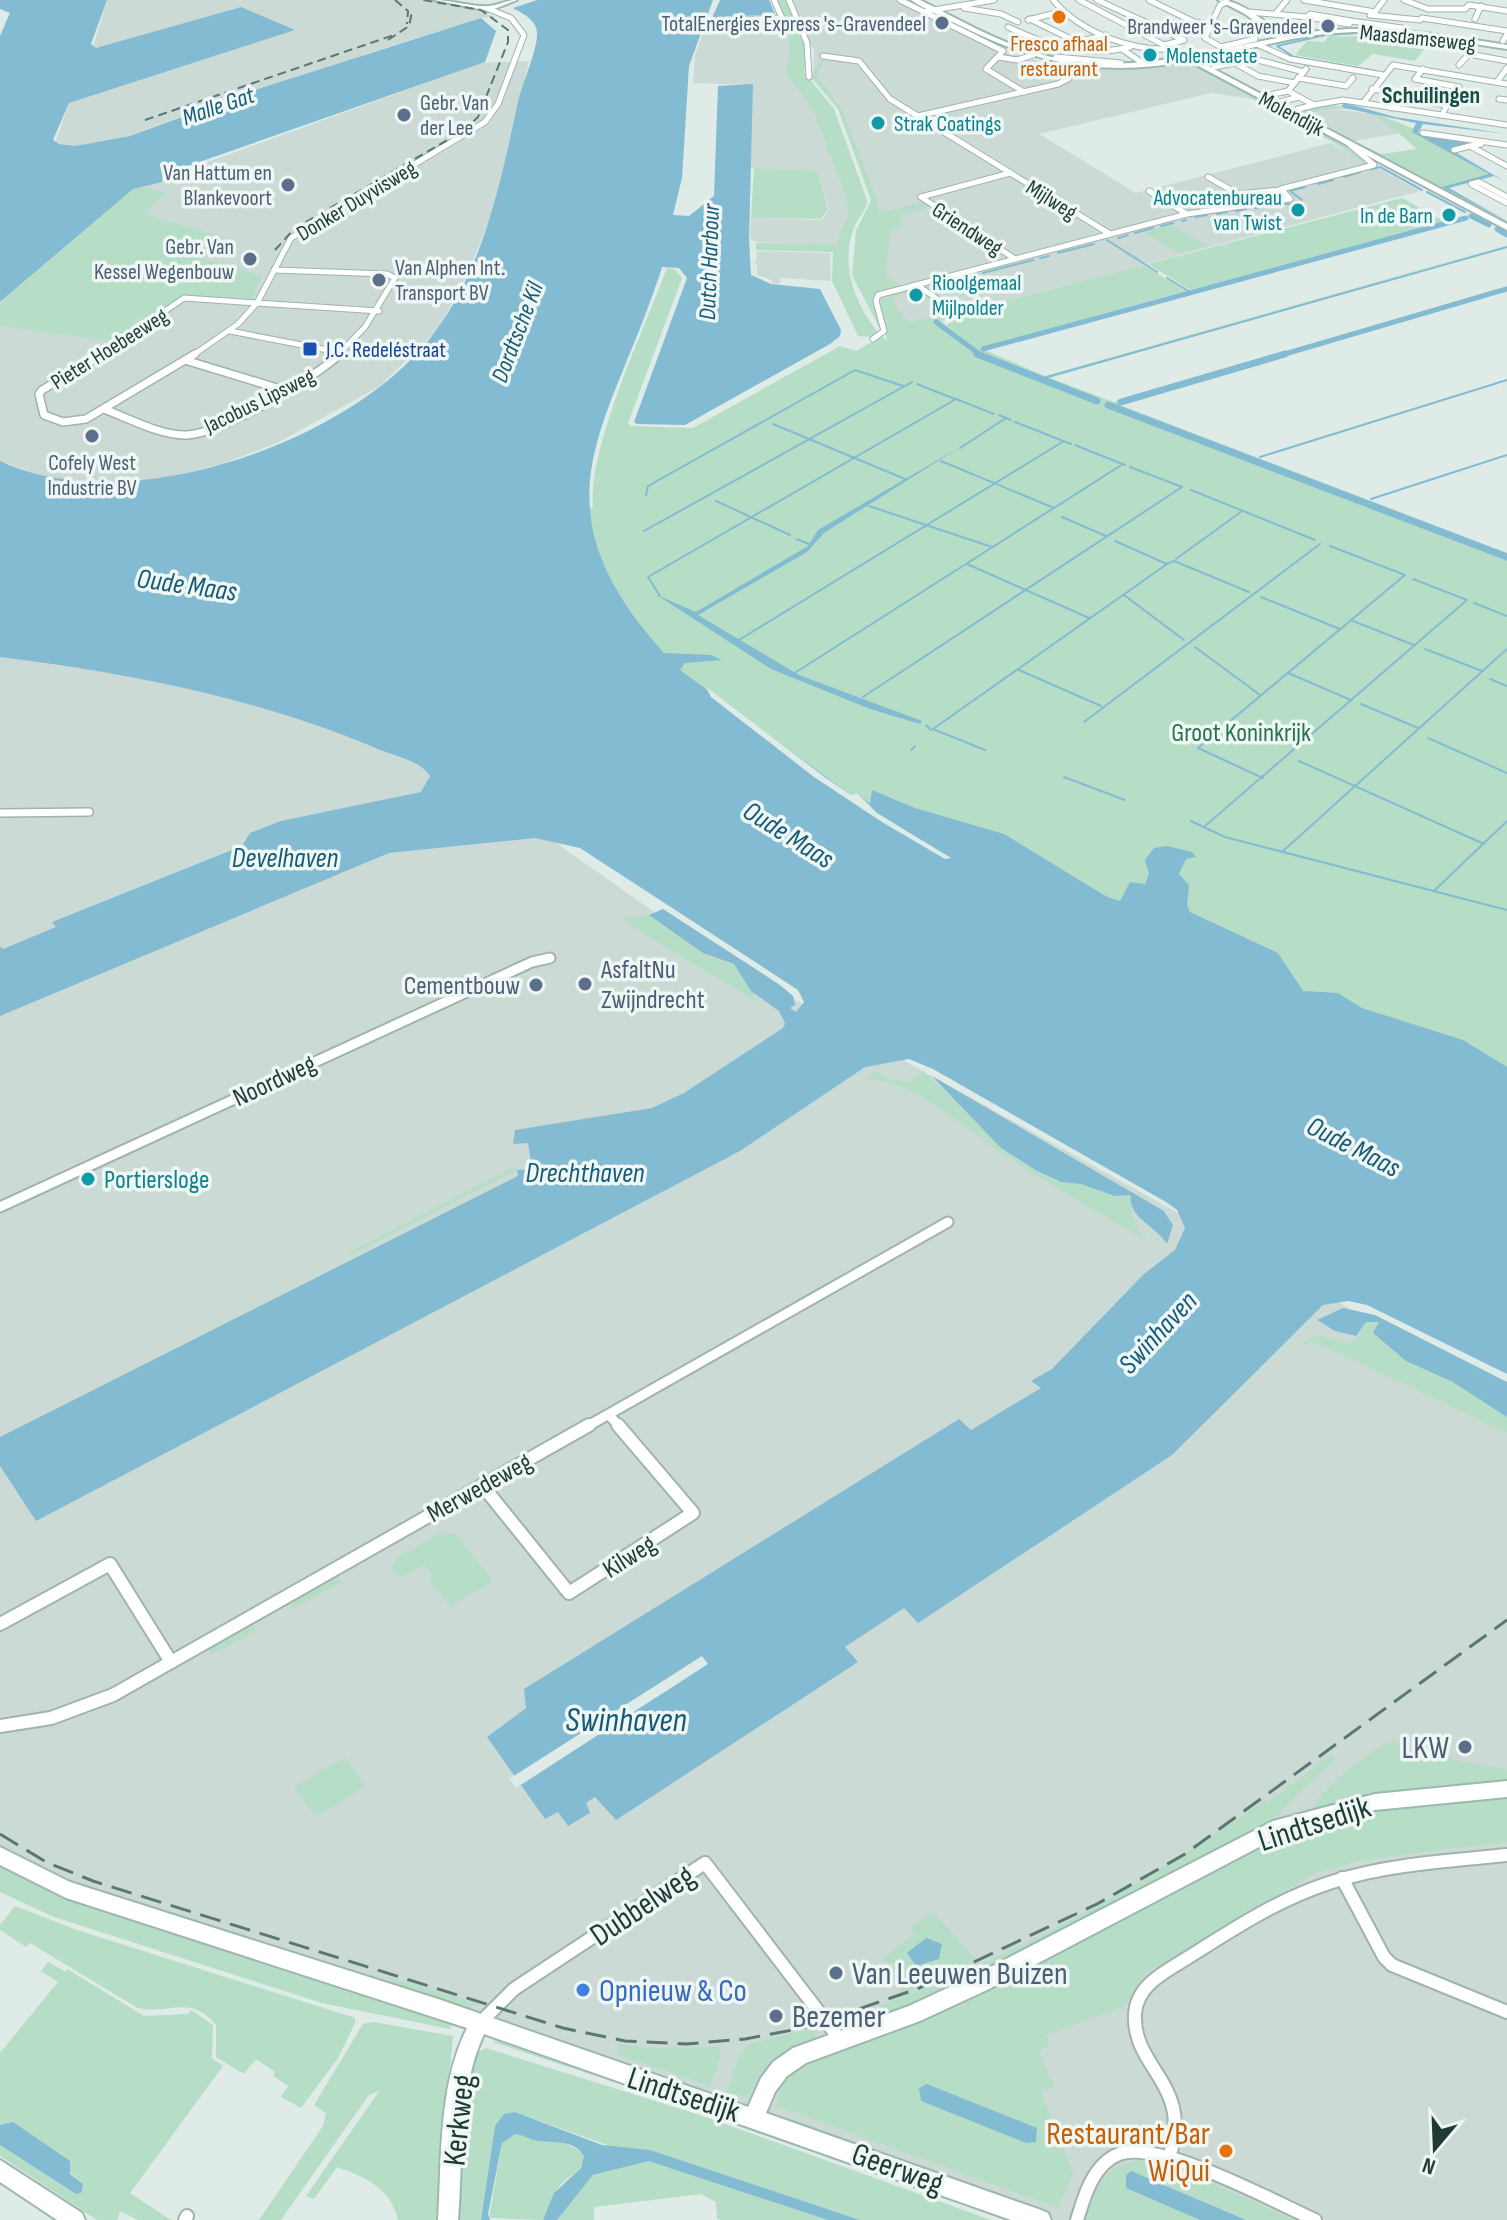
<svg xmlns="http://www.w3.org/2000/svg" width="1507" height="2220" font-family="'Sofia Sans Condensed',sans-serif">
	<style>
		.built { fill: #ccdad6 }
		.green { fill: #b6ddc6; fill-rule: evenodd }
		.water { fill: #83bbd3 }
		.pier { fill: #deebe7 }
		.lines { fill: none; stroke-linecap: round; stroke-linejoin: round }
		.stream { stroke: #83bbd3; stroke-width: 2 }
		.canal-far1 { stroke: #83bbd3; stroke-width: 5 }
		.canal { stroke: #83bbd3; stroke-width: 7 }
		.street-far3-casing { stroke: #a1b3af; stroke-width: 7 }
		.street-far2-casing { stroke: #a1b3af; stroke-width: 10 }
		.street-far1-casing { stroke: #a1b3af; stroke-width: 13 }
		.street-casing { stroke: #a1b3af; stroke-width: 16 }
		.secondary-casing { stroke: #9db7b1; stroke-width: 4 }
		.street-far3 { stroke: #fff; stroke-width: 5 }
		.street-far2 { stroke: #fff; stroke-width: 7 }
		.street-far1 { stroke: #fff; stroke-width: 9 }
		.street { stroke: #fff; stroke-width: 12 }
		.secondary { fill: #fff; fill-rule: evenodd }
		.rail-far1 { stroke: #597773; stroke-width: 2; stroke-dasharray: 9 5; stroke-linecap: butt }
		.rail { stroke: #597773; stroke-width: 3; stroke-dasharray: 21 10; stroke-linecap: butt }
		.food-dot { fill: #e8710a; stroke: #eff7f4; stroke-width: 3 }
		.service-dot { fill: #5c6f8a; stroke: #eff7f4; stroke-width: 3 }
		.culture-dot { fill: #0f9aa8; stroke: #eff7f4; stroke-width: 3 }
		.transit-dot { fill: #1a4fb4; stroke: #eff7f4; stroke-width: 3 }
		.shop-dot { fill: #3f7fe0; stroke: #eff7f4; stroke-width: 3 }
		.labels { text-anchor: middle; stroke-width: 7; stroke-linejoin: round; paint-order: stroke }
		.far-service-label { font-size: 22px; fill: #4e5e75; stroke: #eff7f4; text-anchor: end }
		.far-street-label { font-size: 22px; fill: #1f3b37; stroke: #eff7f4 }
		.far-food-label { font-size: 22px; fill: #c56008; stroke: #eff7f4 }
		.far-culture-label { font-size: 22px; fill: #0d838f; stroke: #eff7f4; text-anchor: start }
		.far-transit-label { font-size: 22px; fill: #164399; stroke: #eff7f4; text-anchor: start }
		.far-neighbourhood-label { font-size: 24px; font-weight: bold; fill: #1a4d48; stroke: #eff7f4 }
		.far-water-label { font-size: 24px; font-style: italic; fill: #175a78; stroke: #eff7f4 }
		.park-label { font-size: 26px; fill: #287350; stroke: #eff7f4 }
		.service-label { font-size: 26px; fill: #4e5e75; stroke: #eff7f4; text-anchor: start }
		.street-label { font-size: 26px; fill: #1f3b37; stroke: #eff7f4 }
		.culture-label { font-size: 26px; fill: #0d838f; stroke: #eff7f4; text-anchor: start }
		.water-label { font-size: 28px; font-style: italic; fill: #175a78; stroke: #eff7f4 }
		.near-service-label { font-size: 32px; fill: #4e5e75; stroke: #eff7f4; text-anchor: start }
		.near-street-label { font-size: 32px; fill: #1f3b37; stroke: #eff7f4 }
		.near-shop-label { font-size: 32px; fill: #366cbe; stroke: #eff7f4; text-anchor: start }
		.near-food-label { font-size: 32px; fill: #c56008; stroke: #eff7f4; text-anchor: end }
		.near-water-label { font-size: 34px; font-style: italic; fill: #175a78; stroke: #eff7f4 }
	</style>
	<rect width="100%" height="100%" fill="#deebe7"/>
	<!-- built -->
	<g class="built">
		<polygon points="107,0 423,0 466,7 496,17 481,18 366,54 323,71 189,113 130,136 75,146 55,143 69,103 240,7 110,47 93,47"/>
		<polygon points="784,0 897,0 985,45 1049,64 1119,70 1188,64 1252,99 1211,93 1039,134 1136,193 1331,143 1420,191 936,320 900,325 869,298 856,271 876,198 837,100 813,77 814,50"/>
		<polygon points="783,21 847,199 848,212 838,245 756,242 750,239 751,218 822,220 829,209 818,171 745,168 751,85 693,83 695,55 707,22"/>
		<polygon points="529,61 495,206 466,277 438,329 380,386 279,442 222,464 166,478 127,483 72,481 41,476 0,461 0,302 133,189 481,63"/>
		<polygon points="1332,109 1375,114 1408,132 1354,141 1302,116"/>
		<polygon points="757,251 830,253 831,281 781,278 779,284 771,283 772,280 757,275 757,264 751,263 756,261"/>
		<polygon points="0,648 48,648 423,749 718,957 1507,1396 1507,2220 1028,2220 0,1862"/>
	</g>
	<!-- green -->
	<g class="green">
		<path d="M 778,0 L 788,0 C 802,26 811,43 804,72 L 834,109 L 867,200 C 867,211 858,217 854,227 C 840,263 854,304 878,332 L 873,337 L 858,336 L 832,281 L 833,252 L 756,250 L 756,243 L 837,244 L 848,213 L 846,196 L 813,110 L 786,73 C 793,47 788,24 778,0 Z"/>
		<path d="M 1329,36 C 1348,38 1356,34 1370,38 L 1367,42 L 1395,46 L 1402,37 L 1429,42 L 1415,61 L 1373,54 L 1358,66 L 1295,55 L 1307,41 L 1324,42 Z"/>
		<polygon points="819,61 823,61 817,76 841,107 876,197 878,213 925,202 932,206 899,215 902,226 891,230 885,274 902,287 873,298 881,331 852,275 856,231 871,200 838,109 811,77"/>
		<polygon points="1195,63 1340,140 1372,163 1367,165 1336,144 1188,64"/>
		<path d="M 1333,105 L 1373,112 L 1414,129 L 1413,132 L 1490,174 L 1443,187 L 1507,221 L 1507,226 L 1302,116 L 1381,154 L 1417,149 C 1391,127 1374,106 1333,109 C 1319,110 1310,117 1296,110 Z"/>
		<polygon points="754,168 818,171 828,209 821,219 751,218"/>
		<polygon points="141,187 167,193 144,214 216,235 185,254 262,276 251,300 183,296 116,342 0,326 0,303 133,189"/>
		<polygon points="1402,198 1445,222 1190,290 1148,264"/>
		<polygon points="1172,225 1208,246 1179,253 1143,232"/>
		<path d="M 1507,245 L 1050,378 L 1114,402 L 1507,286 L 1507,291 L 1120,405 L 1507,553 L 1507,1141 L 930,856 L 661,660 L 605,584 L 587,510 L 593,506 C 589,444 644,330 667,268 L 674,269 L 682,278 L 628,423 L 630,426 L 693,428 L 840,346 L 856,351 L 882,336 L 887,341 L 879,300 L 912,288 L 915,290 L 896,296 L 892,301 L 908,322 L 954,314 L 942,321 L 947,326 L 950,321 L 965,317 L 963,313 L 1143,265 L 1186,291 L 980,348 L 1045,376 Z"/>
		<polygon points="649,915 709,957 734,964 754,994 755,1001 634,928 624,918"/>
		<path d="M 875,1071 L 889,1079 L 910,1082 L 922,1071 C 968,1106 999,1157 1054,1180 C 1063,1184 1074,1182 1084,1185 C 1101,1189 1114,1197 1132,1195 C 1128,1211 1138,1235 1152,1244 C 1104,1216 1056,1188 1009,1158 C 965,1130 920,1082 865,1079 Z"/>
		<polygon points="514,1167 517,1170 351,1255 349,1252"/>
		<polygon points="1373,1320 1380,1322 1373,1333 1406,1361 1451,1381 1507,1417 1507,1433 1328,1348 1312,1343 1300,1345 1315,1335 1352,1344 1366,1322"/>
		<polygon points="440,1533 456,1534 493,1581 450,1607 429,1579 432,1576 424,1565 400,1578 393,1569 396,1558"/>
		<polygon points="334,1575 342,1582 293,1609 289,1605 253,1625 256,1631 217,1652 210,1653 209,1647"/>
		<path d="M 1393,1740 L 1410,1752 L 1507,1769 L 1507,1785 L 1314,1809 C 1313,1794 1377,1745 1393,1740 Z"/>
		<path d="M 1331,1755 L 1335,1760 L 1264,1827 L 924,2005 L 870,2022 L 862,2012 C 1006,1961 1141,1888 1265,1800 L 1268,1802 Z"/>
		<polygon points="345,1757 366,1786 316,1817 294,1787"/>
		<path d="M 1507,1795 L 1507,1842 L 1362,1860 L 1315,1873 L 1144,1974 L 1125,2006 L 1046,2035 L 1050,2046 L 1039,2051 L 1054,2087 L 1041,2092 L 1073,2174 L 1058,2208 L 777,2106 L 782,2083 L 793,2068 L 1041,1963 L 1282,1834 L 1374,1809 ZM 927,2084 L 1037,2128 L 1038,2135 L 1026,2143 L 921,2101 L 919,2089 Z"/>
		<polygon points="0,1864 62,1894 447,2019 452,2025 450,2029 322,2003 54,1917 0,1892"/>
		<path d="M 15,1906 L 77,1930 L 355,2018 L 355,2023 L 338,2058 L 301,2108 L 281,2097 L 288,2086 L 273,2076 L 275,2072 L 256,2059 L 244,2074 L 216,2057 L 216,2025 C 190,1992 166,2017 136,2007 L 30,1943 L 26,1947 L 0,1930 L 0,1925 Z"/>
		<path d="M 933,1912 L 978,1962 L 895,1998 C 903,1986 906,1979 900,1965 L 880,1960 L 915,1934 L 911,1927 Z"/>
		<polygon points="48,1962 66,1972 67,1969 144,2016 188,2014 191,2010 213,2025 212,2058 223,2066 130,2193 171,2220 138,2220 120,2211 117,2220 97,2220 0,2156 0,2145 76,2194 83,2190 83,2184 13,2122 0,2125 0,2053 58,1982 41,1971"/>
		<polygon points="389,1977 479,2004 465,2010 393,1985"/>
		<path d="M 373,2022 L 453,2036 L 436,2220 L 398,2220 C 391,2188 365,2177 337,2167 L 314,2199 L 306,2196 L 380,2090 L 368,2096 L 281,2220 L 259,2220 L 323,2126 L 326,2113 L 314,2105 L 363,2024 Z"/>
		<polygon points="816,2027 815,2037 787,2050 745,2097 727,2092 739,2056 749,2044"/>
		<polygon points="497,2039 505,2041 702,2111 493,2042"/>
		<polygon points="620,2044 653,2048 720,2047 720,2059 710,2086 617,2054"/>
		<polygon points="486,2048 700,2115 991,2220 860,2220 828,2209 842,2220 722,2220 717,2219 716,2202 701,2194 594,2207 594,2220 557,2220 593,2175 629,2166 610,2146 515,2112 495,2126 481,2220 457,2220 469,2079 478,2052"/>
		<polygon points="790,2118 1026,2203 1026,2207 789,2122"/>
		<path d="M 515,2134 C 532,2135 575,2141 584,2156 C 584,2171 570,2175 560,2185 C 551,2196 550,2209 543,2220 L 489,2218 L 503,2139 Z"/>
		<path d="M 1140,2160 L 1170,2165 L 1294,2220 L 1246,2220 L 1154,2180 L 1126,2188 L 1200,2220 L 1086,2220 C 1093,2188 1106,2165 1140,2160 Z"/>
	</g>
	<!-- water -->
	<g class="water">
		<polygon points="0,0 107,0 91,44 96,48 241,7 295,30 69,103 53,140 59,144 75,146 130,136 255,90 481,18 496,31 485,62 185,167 162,177 162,182 133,189 0,302 0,36 10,13 0,9"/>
		<path d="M 537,0 L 713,0 L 689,66 L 682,178 L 673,215 L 689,216 L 714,196 L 718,86 L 753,84 L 749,239 L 751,275 L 771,284 L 820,289 L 841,330 L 840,336 L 830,344 L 685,425 L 637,424 L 634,422 L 687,278 L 679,268 L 662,267 C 611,428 527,501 664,653 L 711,655 L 722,660 L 685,663 L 680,670 L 851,795 L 857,793 L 870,804 L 872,790 L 915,808 L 1004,834 L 1107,897 L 1120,901 L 1130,882 L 1145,884 L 1149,874 L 1145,860 L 1154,848 L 1167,846 L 1192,852 L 1196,857 L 1186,859 L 1179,874 L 1189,885 L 1187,905 L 1190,912 L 1278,953 L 1303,991 L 1338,993 L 1362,1008 L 1463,1040 L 1507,1067 L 1507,1374 L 1367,1305 L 1348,1301 L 1323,1305 L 1172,1455 L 918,1623 L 904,1608 L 845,1647 L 858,1662 L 616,1820 L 595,1797 L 586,1803 L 590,1813 L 568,1826 L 558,1812 L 545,1819 L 487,1737 L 526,1708 L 524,1689 L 959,1419 L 971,1430 L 1041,1388 L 1031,1381 L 1052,1369 L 1144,1274 L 1175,1250 L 1185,1228 L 1177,1210 L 1166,1202 L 933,1069 L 909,1059 L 865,1067 L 740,1151 L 36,1521 L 0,1466 L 0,1437 L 518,1176 L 517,1170 L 532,1169 L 528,1143 L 513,1144 L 515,1130 L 652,1108 L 684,1093 L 783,1028 L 785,1023 L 779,1011 L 751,991 L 734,964 L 703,953 L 649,915 L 663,909 L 780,985 L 793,996 L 795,1005 L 790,1008 L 796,1012 L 804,1002 L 798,990 L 580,848 L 535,838 L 389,853 L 0,1016 L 0,946 L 3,949 L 56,927 L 52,922 L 242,846 L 250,833 L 281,821 L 421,792 L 430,776 C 421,762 399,757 383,751 C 262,699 131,673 0,657 L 0,461 C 127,522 358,441 437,329 C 485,263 501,180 518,102 C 522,84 538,49 537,33 C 537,20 522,13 513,8 Z"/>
		<polygon points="720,0 769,0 775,14 712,18"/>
		<polygon points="1345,103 1395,117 1507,134 1423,124 1418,133 1474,143 1450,149 1507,183 1494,176 1449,188 1507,221 1442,187 1489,174 1412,132 1416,123 1345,108 1341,106"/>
		<polygon points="960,447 824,533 807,552 698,615 799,675 922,721 920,724 870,709 771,669 657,595 696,612 808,546 818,530"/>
		<path d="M 932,1076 L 1164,1211 L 1173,1225 L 1167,1244 C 1156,1226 1127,1217 1131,1195 L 1115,1196 L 1081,1184 L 1061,1182 L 1037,1171 L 1001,1148 Z"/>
		<polygon points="1343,1308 1375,1315 1507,1382 1507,1417 1451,1381 1406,1361 1373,1333 1379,1322 1366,1322 1356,1336 1335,1331 1317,1320"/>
		<polygon points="926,1938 942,1944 939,1959 916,1966 907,1953"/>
		<polygon points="927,2084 1037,2128 1036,2142 1026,2143 921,2101 919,2088"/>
		<path d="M 515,2112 L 602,2145 L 650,2150 L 860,2220 L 828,2220 L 649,2161 L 593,2175 L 557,2220 L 543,2220 L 554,2193 L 581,2168 L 584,2156 C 573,2138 551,2144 534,2140 C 527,2138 523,2135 515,2134 L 502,2143 L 488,2214 L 490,2220 L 481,2220 L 495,2126 L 504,2114 Z"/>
		<polygon points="13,2122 70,2161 70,2174 83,2184 82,2192 76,2194 0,2145 0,2125"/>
		<polygon points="1131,2171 1246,2220 1200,2220 1126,2188 1126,2175"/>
	</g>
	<!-- pier -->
	<g class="pier">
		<polygon points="706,687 826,778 851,795 857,793 877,813 951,858 945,859 882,822 814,777 711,697"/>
		<polygon points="702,1656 708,1664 516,1788 509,1779"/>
	</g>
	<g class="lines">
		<!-- stream -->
		<g class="stream">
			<polyline points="1375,32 1325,35 1277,46 1294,57 1376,71"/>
			<polyline points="1372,169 1380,167 1422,190"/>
			<polyline points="1344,177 1360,172"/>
			<polyline points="1318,184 1333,180"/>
			<polyline points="1427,192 1465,212"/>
			<polyline points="1302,200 1290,191 1305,187"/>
			<polyline points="1285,204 1293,204"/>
			<polyline points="1255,208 1277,205"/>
			<polyline points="1236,211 1246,209"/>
			<polyline points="1217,214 1227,212"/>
			<polyline points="1195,217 1207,215"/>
			<polyline points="1182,221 1186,220"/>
			<polyline points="1161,226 1173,223"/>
			<polyline points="1135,233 1153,228"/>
			<polyline points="1118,238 1128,235"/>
			<polyline points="1107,240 1157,272"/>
			<polyline points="1058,253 1094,244"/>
			<polyline points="1040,258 1049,256"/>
			<polyline points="983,273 1033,260"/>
			<polyline points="1167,278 1190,292"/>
			<polyline points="935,285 978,274"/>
			<polyline points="1040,379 1507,247"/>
			<polyline points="917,384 955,399"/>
			<polyline points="999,415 1011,420"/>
			<polyline points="1015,422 1071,444"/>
			<polyline points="773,424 905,479"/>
			<polyline points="1075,445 1125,465"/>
			<polyline points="960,448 1006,418"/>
			<polyline points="1260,457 1507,380"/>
			<polyline points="941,461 1054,508"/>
			<polyline points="1191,490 1315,540"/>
			<polyline points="646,495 648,486 855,370 903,386"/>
			<polyline points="1371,499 1507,455"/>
			<polyline points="716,501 790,535"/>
			<polyline points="869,506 992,547"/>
			<polyline points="1062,517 1106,536"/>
			<polyline points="644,531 912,382"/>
			<polyline points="797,539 811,545"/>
			<polyline points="1115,541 1167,564 1174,561 1249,592"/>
			<polyline points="1176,559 1242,511"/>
			<polyline points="967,564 1089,618"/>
			<polyline points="1124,595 1184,640"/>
			<polyline points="660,596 648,577 956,399 994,414"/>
			<polyline points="1261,597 1340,629"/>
			<polyline points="1474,603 1507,616"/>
			<polyline points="1353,621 1414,645"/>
			<polyline points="739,640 1064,441"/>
			<polyline points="1195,647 1260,695"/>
			<polyline points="1425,649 1482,671"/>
			<polyline points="1019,670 1101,706"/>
			<polyline points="1288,673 1351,700"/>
			<polyline points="793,674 1123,464"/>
			<polyline points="1490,679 1507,686"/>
			<polyline points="863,697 1182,487 1130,467"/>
			<polyline points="1361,704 1418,728"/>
			<polyline points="1084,722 1320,544"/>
			<polyline points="926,725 931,730"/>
			<polyline points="1428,738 1507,773"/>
			<polyline points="911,750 915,746"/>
			<polyline points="985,750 933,729 1167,564"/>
			<polyline points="1299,761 1484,844"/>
			<polyline points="1064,777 1125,800"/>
			<polyline points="1263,778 1198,748 1405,575 1330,546"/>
			<polyline points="1191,821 1225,837 1507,910"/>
			<polyline points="1205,826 1467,600 1413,579"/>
			<polyline points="1282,852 1507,649"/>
			<polyline points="1435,890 1507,821"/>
		</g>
		<!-- canal-far1 -->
		<g class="canal-far1">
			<polyline points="1471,216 1489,225"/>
			<polyline points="1497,229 1507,235"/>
			<polyline points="936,322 982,356"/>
			<polyline points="983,349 1466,218"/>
			<polyline points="1278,356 1507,289"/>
		</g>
		<!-- canal -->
		<g class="canal">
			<polyline points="977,354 1097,401"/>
			<polyline points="1121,402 1285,354"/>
			<polyline points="1108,405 1507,557"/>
		</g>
		<!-- street-far3 casing -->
		<g class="street-far3-casing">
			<g id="street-far3">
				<polyline points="789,0 807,43 809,77"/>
				<polyline points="900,0 1003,51 986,69 1024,92"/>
				<path d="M 1053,0 C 1080,32 1130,51 1171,49"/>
				<polyline points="1079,0 1192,60"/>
				<polyline points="1097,0 1184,40 1164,45"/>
				<polyline points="1149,0 1194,22 1211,24"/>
				<polyline points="1304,0 1375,12 1384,0"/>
				<polyline points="1404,0 1428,9"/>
				<polyline points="1227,2 1220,5 1205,38 1221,47 1255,39 1253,36"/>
				<polyline points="964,8 1001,14 1018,22"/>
				<polyline points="1428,9 1465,9 1469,5 1507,11"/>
				<polyline points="927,11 994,0"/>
				<polyline points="1249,12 1307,17"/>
				<polyline points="1276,13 1287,0"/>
				<polygon points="1310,14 1351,21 1349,24 1307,17"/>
				<polyline points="1370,15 1420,20"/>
				<polyline points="1422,18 1507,31"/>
				<polyline points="1030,19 1081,44 1086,51"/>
				<polyline points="1475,19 1481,6"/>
				<polyline points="1028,20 1060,12"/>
				<polyline points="709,21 782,18 774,0"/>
				<polyline points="1351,21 1402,28"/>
				<path d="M 1008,27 C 1048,46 1086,58 1130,47"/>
				<polyline points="1503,41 1507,34"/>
				<polyline points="1078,42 1106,35"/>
				<polyline points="1259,45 1290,59 1383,75"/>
				<polyline points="1122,49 1141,62"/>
				<polyline points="823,56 859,61 890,99 1110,234"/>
				<polyline points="998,57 1017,60 1033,55"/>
				<polyline points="1056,57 1121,63"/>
				<polyline points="1235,63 1258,76 1295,83"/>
				<polyline points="1459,65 1469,54 1507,61"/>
				<polyline points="1214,67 1254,59 1304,72"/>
				<polyline points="1423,69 1415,79 1459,87"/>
				<polyline points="1298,78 1346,86 1353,78"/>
				<polyline points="1497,82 1507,68"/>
				<polyline points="1507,84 1393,65 1363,103 1507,125"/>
				<polyline points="1372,89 1399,93"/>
				<polyline points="1422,92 1451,97"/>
				<polyline points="1269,95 1288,91"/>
				<polyline points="1439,95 1434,103 1447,105 1442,115"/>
				<polyline points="1499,99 1507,100"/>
				<polyline points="1280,102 1299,97"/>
				<polyline points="1314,105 1343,100 1363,103"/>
				<polyline points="1392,108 1397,98 1434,103"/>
				<polyline points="1298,109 1314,105 1288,91 1306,69"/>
				<polyline points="918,116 1058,84 1068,79 1077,65"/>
				<polyline points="1423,133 1507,145"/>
				<polyline points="1481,144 1470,146 1507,166"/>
				<polyline points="1454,150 1470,146"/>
				<polyline points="1208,177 1256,204"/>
				<polyline points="1149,191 1187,214"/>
				<polyline points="1239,194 1281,190"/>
				<polyline points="921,197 1015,259"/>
				<polyline points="921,197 1010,173"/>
				<polyline points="1507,197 1479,182 1471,184 1507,203"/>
				<polyline points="274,270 387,274 395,278 365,327 337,356"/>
				<polyline points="917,285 956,312"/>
				<polyline points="257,303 379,311"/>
				<polyline points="257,303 291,238 485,122 498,104 524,35 511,18 489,9"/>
				<polyline points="230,331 343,353"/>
				<polyline points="873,339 884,331 876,301 878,295 1187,214 1290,199 1281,189 1374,165 1348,143"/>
				<polyline points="99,356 184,298 257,303"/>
				<polyline points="192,356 238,324 257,303"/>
			</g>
		</g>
		<!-- street-far2 casing -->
		<g class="street-far2-casing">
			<g id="street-far2">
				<polyline points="103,354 42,390 39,394 44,415 63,422 86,419 195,354"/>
				<polyline points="185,360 287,391"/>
				<path d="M 104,409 C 128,418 161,436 187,435 C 223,433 313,379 340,354"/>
				<polyline points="0,813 89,812"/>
			</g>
		</g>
		<!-- street-far1 casing -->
		<g class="street-far1-casing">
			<g id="street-far1">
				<polyline points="0,1207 532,962 550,958"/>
				<polyline points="609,1415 620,1427"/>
				<polyline points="586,1427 948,1222"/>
			</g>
		</g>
		<!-- street casing -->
		<g class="street-casing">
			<g id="street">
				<polyline points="482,1485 569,1593 693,1513 618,1425"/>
				<polyline points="0,1624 110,1564 171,1662"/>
				<polyline points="0,1726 51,1718 113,1695 589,1425"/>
				<polyline points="1342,1878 1384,1957 1392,1965 1507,2012"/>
				<polyline points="480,2023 514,1989 705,1863 841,2041"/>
				<path d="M 1169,2157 C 1194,2084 1132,2069 1135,2014 C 1137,1983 1169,1970 1192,1955 C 1236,1927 1281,1898 1332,1882 C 1388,1864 1449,1861 1507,1855"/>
				<polyline points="185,2220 187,2216"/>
				<path d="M 1077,2220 C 1084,2197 1093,2164 1119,2154 C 1159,2139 1275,2202 1315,2220"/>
			</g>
		</g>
		<!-- secondary casing -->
		<g class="secondary-casing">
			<g id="secondary">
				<path d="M 434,0 C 451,0 476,8 490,6 C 499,5 506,0 517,0 L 489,11 Z"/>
				<path d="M 911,0 L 920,0 C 958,19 996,41 1037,53 C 1118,78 1197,53 1277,38 L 1245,14 L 1218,0 C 1244,0 1264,23 1285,36 C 1361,21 1432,33 1507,45 L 1507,49 C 1456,41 1405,31 1354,32 C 1300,33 1249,50 1197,60 L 1507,224 L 1507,230 L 1189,61 C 1103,77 1038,65 961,26 C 944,18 926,10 911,0 Z"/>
				<path d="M 1507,1781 L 1507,1797 L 1375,1810 L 1284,1834 L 987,1990 L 920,2021 L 806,2063 L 787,2076 L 775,2092 L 766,2113 L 1041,2210 L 1048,2213 L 1051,2220 L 1011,2220 L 484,2034 C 458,2090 463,2160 458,2220 L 438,2220 C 442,2157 438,2086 467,2028 L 66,1898 L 0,1865 L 0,1847 L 70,1882 L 438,1999 L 748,2107 L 761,2078 L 773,2062 L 793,2048 L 909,2006 L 973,1976 L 1273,1821 L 1375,1794 Z"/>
				<polygon points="0,2160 82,2213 85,2220 57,2220 0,2182"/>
			</g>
		</g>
		<!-- street-far3 -->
		<use href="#street-far3" class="street-far3"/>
		<!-- street-far2 -->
		<use href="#street-far2" class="street-far2"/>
		<!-- street-far1 -->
		<use href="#street-far1" class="street-far1"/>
		<!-- street -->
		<use href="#street" class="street"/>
		<!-- secondary -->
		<use href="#secondary" class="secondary"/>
		<!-- rail-far1 -->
		<g class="rail-far1">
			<polyline points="395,0 408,11 407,24"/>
			<polyline points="388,40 409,26 412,12"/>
			<polyline points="145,120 394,35"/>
			<polyline points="275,250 294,229 463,131 478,117 508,42 508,30 481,10 423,0"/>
		</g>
		<!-- rail -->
		<polyline class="rail" points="0,1834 46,1862 93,1881 563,2028 625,2041 686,2044 745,2039 803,2028 917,1989 1097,1904 1185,1854 1507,1620"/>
	</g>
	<!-- markers -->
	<g class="food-dot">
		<circle cx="1059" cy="17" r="8"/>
		<circle cx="1226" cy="2151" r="8"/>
	</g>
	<g class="service-dot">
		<circle cx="942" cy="23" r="8"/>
		<circle cx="1328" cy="26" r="8"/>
		<circle cx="404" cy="115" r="8"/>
		<circle cx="288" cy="185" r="8"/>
		<circle cx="250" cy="259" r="8"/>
		<circle cx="379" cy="280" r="8"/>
		<circle cx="92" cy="436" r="8"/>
		<circle cx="585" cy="984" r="8"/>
		<circle cx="536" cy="985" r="8"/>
		<circle cx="1465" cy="1747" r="8"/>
		<circle cx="836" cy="1973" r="8"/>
		<circle cx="776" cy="2016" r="8"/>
	</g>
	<g class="culture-dot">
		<circle cx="1150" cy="55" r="8"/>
		<circle cx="878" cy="123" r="8"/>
		<circle cx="1298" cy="210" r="8"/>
		<circle cx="1449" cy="215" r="8"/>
		<circle cx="916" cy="295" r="8"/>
		<circle cx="88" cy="1179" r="8"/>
	</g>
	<rect class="transit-dot" x="302" y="341" width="16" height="16" rx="4"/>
	<circle class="shop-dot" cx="583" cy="1990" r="8"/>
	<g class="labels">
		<!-- far-service labels -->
		<g class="far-service-label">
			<text x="926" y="31">TotalEnergies Express 's-Gravendeel</text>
			<text x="1312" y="34">Brandweer 's-Gravendeel</text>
			<text x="420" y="110" text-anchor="start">Gebr. Van<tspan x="420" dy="25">der Lee</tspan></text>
			<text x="272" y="180">Van Hattum en<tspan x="272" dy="25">Blankevoort</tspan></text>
			<text x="234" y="254">Gebr. Van<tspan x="234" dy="25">Kessel Wegenbouw</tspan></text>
			<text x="395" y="275" text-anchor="start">Van Alphen Int.<tspan x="395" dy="25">Transport BV</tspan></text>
			<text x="92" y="470" text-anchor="middle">Cofely West<tspan x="92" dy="25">Industrie BV</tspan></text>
		</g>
		<!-- far-street labels -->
		<g class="far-street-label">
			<text transform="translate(1418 37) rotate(6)" y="8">Maasdamseweg</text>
			<text transform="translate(1292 113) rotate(28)" y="8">Molendijk</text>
			<text transform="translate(1052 199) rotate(32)" y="8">Mijlweg</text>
			<text transform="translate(356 200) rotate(-31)" y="8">Donker Duyvisweg</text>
			<text transform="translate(968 228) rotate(33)" y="8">Griendweg</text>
			<text transform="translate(109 348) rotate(-32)" y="8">Pieter Hoebeeweg</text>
			<text transform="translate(259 400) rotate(-26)" y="8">Jacobus Lipsweg</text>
		</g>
		<!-- far-food labels -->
		<g class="far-food-label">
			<text x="1059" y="51">Fresco afhaal<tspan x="1059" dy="25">restaurant</tspan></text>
		</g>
		<!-- far-culture labels -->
		<g class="far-culture-label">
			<text x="1166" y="63">Molenstaete</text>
			<text x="894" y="131">Strak Coatings</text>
			<text x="1282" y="205" text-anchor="end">Advocatenbureau<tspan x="1282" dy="25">van Twist</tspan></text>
			<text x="1433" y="223" text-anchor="end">In de Barn</text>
			<text x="932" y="290">Rioolgemaal<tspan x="932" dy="25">Mijlpolder</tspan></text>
		</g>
		<!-- far-transit labels -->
		<g class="far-transit-label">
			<text x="326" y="357">J.C. Redeléstraat</text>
		</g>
		<!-- far-neighbourhood labels -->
		<g class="far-neighbourhood-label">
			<text x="1431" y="103">Schuilingen</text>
		</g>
		<!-- far-water labels -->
		<g class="far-water-label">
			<text transform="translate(218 106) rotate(-19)" y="8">Malle Gat</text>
			<text transform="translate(709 262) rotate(-88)" y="8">Dutch Harbour</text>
			<text transform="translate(517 332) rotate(-69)" y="8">Dordtsche Kil</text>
		</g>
		<!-- park labels -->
		<g class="park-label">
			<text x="1241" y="741">Groot Koninkrijk</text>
		</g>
		<!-- service labels -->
		<g class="service-label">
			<text x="601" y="978">AsfaltNu<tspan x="601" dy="30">Zwijndrecht</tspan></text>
			<text x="520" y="994" text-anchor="end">Cementbouw</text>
		</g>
		<!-- street labels -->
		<g class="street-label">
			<text transform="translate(274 1080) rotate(-25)" y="9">Noordweg</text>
			<text transform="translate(479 1487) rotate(-29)" y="9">Merwedeweg</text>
			<text transform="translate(629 1556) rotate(-32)" y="9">Kilweg</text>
		</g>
		<!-- culture labels -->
		<g class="culture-label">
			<text x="104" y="1188">Portiersloge</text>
		</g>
		<!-- water labels -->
		<g class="water-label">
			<text transform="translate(187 584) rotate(8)" y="10">Oude Maas</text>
			<text transform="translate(789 834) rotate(32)" y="10">Oude Maas</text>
			<text x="285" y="867">Develhaven</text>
			<text transform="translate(1354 1146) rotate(27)" y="10">Oude Maas</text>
			<text x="585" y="1182">Drechthaven</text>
			<text transform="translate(1157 1332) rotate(-47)" y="10">Swinhaven</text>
		</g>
		<!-- near-service labels -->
		<g class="near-service-label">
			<text x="1449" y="1758" text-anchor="end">LKW</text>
			<text x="852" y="1984">Van Leeuwen Buizen</text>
			<text x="792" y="2027">Bezemer</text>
		</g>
		<!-- near-street labels -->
		<g class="near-street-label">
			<text transform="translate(1314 1823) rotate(-18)" y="11">Lindtsedijk</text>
			<text transform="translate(642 1905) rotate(-34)" y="11">Dubbelweg</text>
			<text transform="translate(684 2094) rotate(18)" y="11">Lindtsedijk</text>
			<text transform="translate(458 2120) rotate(-84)" y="11">Kerkweg</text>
			<text transform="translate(898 2168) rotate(20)" y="11">Geerweg</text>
		</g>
		<!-- near-shop labels -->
		<g class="near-shop-label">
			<text x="599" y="2001">Opnieuw &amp; Co</text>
		</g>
		<!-- near-food labels -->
		<g class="near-food-label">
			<text x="1210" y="2144">Restaurant/Bar<tspan x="1210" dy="37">WiQui</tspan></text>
		</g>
		<!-- near-water labels -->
		<g class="near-water-label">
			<text x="626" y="1731">Swinhaven</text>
		</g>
	</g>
	<!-- north arrow -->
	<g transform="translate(1435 2148) rotate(199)" stroke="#eff7f4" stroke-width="6" paint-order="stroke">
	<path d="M0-6L14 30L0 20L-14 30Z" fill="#1f3b37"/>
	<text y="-12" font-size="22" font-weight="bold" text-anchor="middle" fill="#1f3b37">N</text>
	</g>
</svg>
